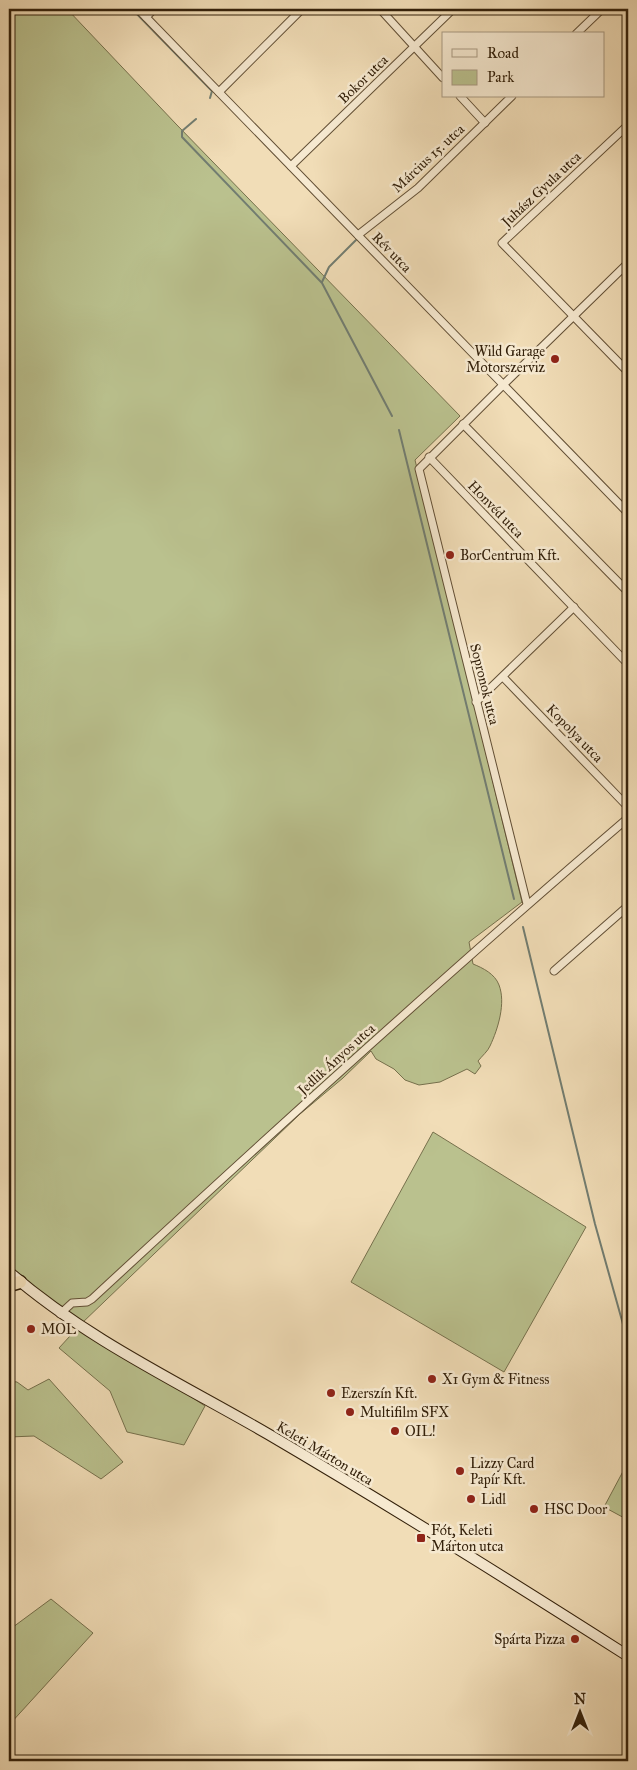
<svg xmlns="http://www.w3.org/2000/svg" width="637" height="1770" font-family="'IM FELL Great Primer',serif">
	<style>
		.green { fill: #bac18e; stroke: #76704c }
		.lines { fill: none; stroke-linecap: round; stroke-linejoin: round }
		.stream { stroke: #727d71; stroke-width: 2 }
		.street-casing { stroke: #624f35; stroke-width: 9 }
		.secondary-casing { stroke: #33200a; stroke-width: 12 }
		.highway-casing { stroke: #33200a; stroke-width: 15 }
		.street { stroke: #f6e9d0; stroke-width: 7 }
		.secondary { stroke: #f6e9d0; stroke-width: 10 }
		.highway { stroke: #f1ddb7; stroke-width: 12 }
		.poi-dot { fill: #8f2418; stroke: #f6e9d0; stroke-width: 2 }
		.labels { text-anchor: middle; stroke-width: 5; stroke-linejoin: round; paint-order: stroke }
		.street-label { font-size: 14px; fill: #33200a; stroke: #f6e9d0 }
		.poi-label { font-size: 14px; fill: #33200a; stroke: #f6e9d0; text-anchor: start }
	</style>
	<rect width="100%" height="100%" fill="#f1ddb7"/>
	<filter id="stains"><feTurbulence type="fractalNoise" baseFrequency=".004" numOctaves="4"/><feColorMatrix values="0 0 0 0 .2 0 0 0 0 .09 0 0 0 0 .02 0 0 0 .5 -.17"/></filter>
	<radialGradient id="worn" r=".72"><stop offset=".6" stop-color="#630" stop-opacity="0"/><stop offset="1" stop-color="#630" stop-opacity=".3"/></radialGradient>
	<!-- green -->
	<g class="green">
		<path d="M 9,9 L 67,9 L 176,124 L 460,416 L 415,460 L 522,902 L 469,942 L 473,964 C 483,968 495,974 499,985 C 506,1003 498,1029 490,1046 C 488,1051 482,1056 478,1061 L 481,1066 L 475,1074 L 467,1069 L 440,1082 L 419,1085 L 405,1080 L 394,1069 L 376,1059 L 371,1051 L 343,1078 L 300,1114 L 81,1324 L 205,1406 L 184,1445 L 127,1432 L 110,1391 L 59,1348 L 81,1324 L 9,1268 Z"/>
		<polygon points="433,1132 586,1227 504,1372 351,1282"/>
		<polygon points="49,1379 123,1462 101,1479 34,1436 9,1437 9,1381 17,1382 28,1390"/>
		<polygon points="628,1462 628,1520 604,1507"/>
		<polygon points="51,1599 93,1633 9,1725 9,1630"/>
	</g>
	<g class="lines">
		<!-- stream -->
		<g class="stream">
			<polyline points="132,9 212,91 210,98"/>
			<polyline points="196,119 182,131 182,137 322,283 392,416"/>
			<polyline points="322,282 329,267 356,240"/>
			<polyline points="399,430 514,899"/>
			<polyline points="523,927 595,1224 628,1342"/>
		</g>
		<!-- street casing -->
		<g class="street-casing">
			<g id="street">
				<polyline points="138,9 628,513"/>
				<polyline points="380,9 443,78"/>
				<polyline points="146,17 154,9"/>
				<polyline points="576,34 602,9"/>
				<polyline points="219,92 302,9"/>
				<polyline points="460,96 485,123"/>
				<polyline points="628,125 502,243 628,372"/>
				<polyline points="291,166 453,9"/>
				<polyline points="358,235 418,188 512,96"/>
				<polyline points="463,424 628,592"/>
				<polyline points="429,457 628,664"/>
				<polyline points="503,677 628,807"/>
				<polyline points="476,702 574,607"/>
				<polyline points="527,904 419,469 503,385 628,263"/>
				<polyline points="554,971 628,906"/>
				<path d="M 60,1314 L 72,1303 L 87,1302 L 92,1299 C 268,1136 446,974 628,818"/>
			</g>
		</g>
		<!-- secondary casing -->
		<g class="secondary-casing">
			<path id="secondary" d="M 9,1272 C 86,1339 180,1383 268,1434 C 389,1505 509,1580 628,1656"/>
		</g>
		<!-- highway casing -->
		<g class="highway-casing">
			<polyline id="highway" points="9,1282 13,1284 20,1282"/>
		</g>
		<!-- street -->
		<use href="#street" class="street"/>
		<!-- secondary -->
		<use href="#secondary" class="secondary"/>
		<!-- highway -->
		<use href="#highway" class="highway"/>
	</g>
	<!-- markers -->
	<g class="poi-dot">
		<circle cx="555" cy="359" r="5"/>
		<circle cx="450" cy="555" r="5"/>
		<circle cx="31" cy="1329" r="5"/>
		<circle cx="432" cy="1379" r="5"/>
		<circle cx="331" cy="1393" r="5"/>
		<circle cx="350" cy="1412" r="5"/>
		<circle cx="395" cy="1431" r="5"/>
		<circle cx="460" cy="1471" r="5"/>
		<circle cx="471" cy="1499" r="5"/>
		<circle cx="534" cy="1509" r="5"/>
		<rect x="416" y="1533" width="10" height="10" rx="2.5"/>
		<circle cx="575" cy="1639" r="5"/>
	</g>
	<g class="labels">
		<!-- street labels -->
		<g class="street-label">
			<text transform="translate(363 79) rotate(-44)" y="5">Bokor utca</text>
			<text transform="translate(428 158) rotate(-43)" y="5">Március 15. utca</text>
			<text transform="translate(541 189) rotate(-43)" y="5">Juhász Gyula utca</text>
			<text transform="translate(392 252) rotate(46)" y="5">Rév utca</text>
			<text transform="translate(496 509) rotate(46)" y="5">Honvéd utca</text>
			<text transform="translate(485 684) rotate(76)" y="5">Sopronok utca</text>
			<text transform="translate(575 733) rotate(46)" y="5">Kopolya utca</text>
			<text transform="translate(336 1059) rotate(-42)" y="5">Jedlik Ányos utca</text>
			<text transform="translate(325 1453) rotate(31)" y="5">Keleti Márton utca</text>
		</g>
		<!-- poi labels -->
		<g class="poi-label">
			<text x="545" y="356" text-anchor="end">Wild Garage<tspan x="545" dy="16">Motorszerviz</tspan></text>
			<text x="460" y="560">BorCentrum Kft.</text>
			<text x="41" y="1334">MOL</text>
			<text x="442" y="1384">X1 Gym &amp; Fitness</text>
			<text x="341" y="1398">Ezerszín Kft.</text>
			<text x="360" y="1417">Multifilm SFX</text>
			<text x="405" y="1436">OIL!</text>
			<text x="470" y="1468">Lizzy Card<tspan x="470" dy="16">Papír Kft.</tspan></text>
			<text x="481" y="1504">Lidl</text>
			<text x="544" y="1514">HSC Door</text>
			<text x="431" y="1535">Fót, Keleti<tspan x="431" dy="16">Márton utca</tspan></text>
			<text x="565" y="1644" text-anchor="end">Spárta Pizza</text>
		</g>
	</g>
	<!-- margin -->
	<rect width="637" height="1770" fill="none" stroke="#f1ddb7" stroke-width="30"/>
	<rect x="10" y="10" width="617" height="1750" fill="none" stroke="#33200a" stroke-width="2.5"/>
	<rect x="15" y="15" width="607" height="1740" fill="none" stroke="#33200a"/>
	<!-- legend -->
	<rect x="442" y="32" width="162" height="65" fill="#f6e9d0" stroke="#a89981"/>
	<rect x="452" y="49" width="25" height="8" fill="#f6e9d0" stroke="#a89981"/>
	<text x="487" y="58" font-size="15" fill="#33200a">Road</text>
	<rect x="452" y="70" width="25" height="15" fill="#bac18e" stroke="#a89981"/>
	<text x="487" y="82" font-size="15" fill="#33200a">Park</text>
	<!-- north arrow -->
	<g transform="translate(580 1712)" stroke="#f6e9d0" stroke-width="4" paint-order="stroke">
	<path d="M0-4L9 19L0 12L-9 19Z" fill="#33200a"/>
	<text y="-8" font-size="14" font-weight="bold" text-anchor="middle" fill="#33200a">N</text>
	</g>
	<rect width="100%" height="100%" filter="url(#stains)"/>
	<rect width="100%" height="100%" fill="url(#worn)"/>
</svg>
